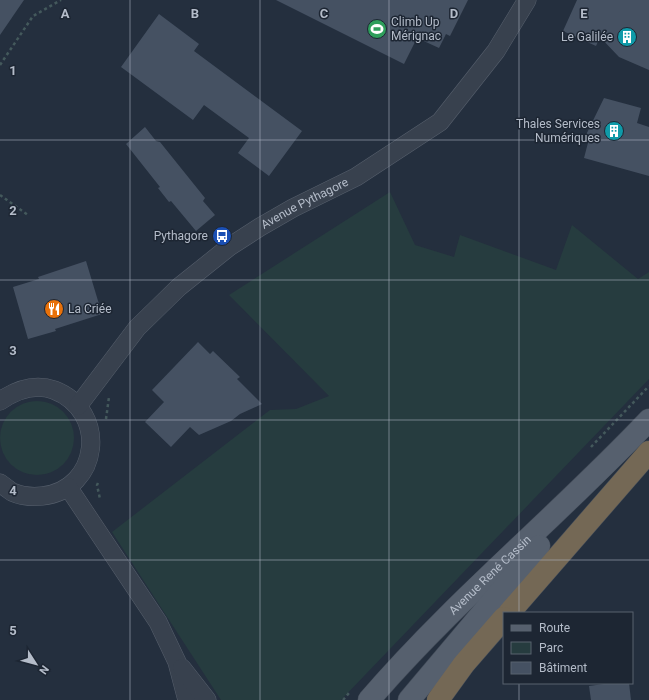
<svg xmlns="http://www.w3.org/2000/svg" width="649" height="700" font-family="Roboto,sans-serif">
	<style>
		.green { fill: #263c3f }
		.building { fill: #455162 }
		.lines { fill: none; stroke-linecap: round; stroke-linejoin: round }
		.street-casing { stroke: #565f6c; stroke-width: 19 }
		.primary-casing { stroke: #414a57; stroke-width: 23 }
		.highway-casing { stroke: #434c59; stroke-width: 23 }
		.path { stroke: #44595c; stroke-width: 2.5; stroke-dasharray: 3 3; stroke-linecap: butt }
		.street { stroke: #38414e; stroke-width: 18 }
		.primary { stroke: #56606e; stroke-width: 22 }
		.highway { stroke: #746855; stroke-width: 22 }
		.grid { fill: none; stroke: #b4bcc9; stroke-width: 1; stroke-opacity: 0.55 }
		.labels { text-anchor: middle; stroke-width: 3; stroke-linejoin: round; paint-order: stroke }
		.poi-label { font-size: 12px; fill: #b4bcc9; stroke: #1d2633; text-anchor: end }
		.street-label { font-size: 12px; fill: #b4bcc9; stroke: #1d2633 }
		.grid-label { font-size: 13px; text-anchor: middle; font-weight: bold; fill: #b4bcc9; stroke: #1d2633; stroke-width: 3; stroke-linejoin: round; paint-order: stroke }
	</style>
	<rect width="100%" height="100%" fill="#242f3e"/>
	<!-- green -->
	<g class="green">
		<polygon points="390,192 415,245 454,257 460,235 556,270 572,225 638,279 649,272 649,379 341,700 221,700 112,532 270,410 296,409 329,396 229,295"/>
		<circle cx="37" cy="438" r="37"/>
	</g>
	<!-- building -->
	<g class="building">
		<polygon points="0,0 24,0 0,35"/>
		<polygon points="276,0 468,0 450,36 446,34 439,48 417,38 404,64"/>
		<polygon points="577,0 649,0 649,70 619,57 600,37 596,46 563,31"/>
		<polygon points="159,14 199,44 194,51 302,131 269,176 238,153 249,138 204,105 193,120 121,67"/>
		<polygon points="604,98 641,108 637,123 649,127 649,176 584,158 589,139 585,137"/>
		<polygon points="145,127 156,141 160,142 205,198 203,201 215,215 196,231 171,201 169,202 158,188 160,187 126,144"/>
		<polygon points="86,261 102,314 55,329 56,331 28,339 13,287 39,279 38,277"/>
		<polygon points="198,342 210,354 213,351 240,377 237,379 262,404 240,414 231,421 199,435 190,427 171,447 145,422 164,402 152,390"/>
		<polygon points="611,683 629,683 631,700 591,700 589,686"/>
	</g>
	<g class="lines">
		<!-- street casing -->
		<g class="street-casing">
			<g id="street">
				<path d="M 0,401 C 16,390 34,383 54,390 C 109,411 100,490 42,496 C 32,497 21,496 12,492 C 8,489 4,486 0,483"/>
				<path id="s1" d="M 78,406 L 137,328 L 179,287 L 229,247 L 260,227 L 293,208 L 356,177 L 440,122 L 496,51 L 527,0"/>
				<polyline points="68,487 158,622 177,662 187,700"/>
				<polyline points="182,668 207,700"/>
			</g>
		</g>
		<!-- primary casing -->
		<g class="primary-casing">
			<g id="primary">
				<path id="s2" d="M 369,700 C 455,600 558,516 649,420"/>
				<polyline points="409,700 539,546"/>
			</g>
		</g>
		<!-- highway casing -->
		<g class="highway-casing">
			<g id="highway">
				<polyline points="509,613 649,452"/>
				<polyline points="438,700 464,664 504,618"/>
			</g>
		</g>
		<!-- path -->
		<g class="path">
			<polyline points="0,65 33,16 61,0"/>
			<polyline points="0,195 28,215"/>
			<polyline points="106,419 109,397"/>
			<polyline points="591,447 649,386"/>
			<polyline points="98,483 97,485 100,499"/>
			<polyline points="343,700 349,693"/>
		</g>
		<!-- street -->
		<use href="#street" class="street"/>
		<!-- primary -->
		<use href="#primary" class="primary"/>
		<!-- highway -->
		<use href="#highway" class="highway"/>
	</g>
	<!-- grid -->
	<path class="grid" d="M 130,0 L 130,700M 260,0 L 260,700M 389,0 L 389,700M 519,0 L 519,613M 0,140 L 649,140M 0,280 L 649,280M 0,420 L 649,420M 0,560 L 649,560M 519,683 L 519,700"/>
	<!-- icons -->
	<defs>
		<g id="stadium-disc" transform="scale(1)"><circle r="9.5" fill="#2e9e5b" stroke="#1d2633"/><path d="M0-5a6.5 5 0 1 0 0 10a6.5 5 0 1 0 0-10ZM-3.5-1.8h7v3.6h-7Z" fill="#fff"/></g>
		<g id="building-disc" transform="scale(1)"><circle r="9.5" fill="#0f9aa8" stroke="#1d2633"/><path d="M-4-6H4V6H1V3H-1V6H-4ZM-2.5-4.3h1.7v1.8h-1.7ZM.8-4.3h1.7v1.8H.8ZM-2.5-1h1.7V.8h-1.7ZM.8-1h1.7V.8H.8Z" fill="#fff"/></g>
		<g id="bus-disc" transform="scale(1)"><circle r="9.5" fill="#1a4fb4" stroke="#1d2633"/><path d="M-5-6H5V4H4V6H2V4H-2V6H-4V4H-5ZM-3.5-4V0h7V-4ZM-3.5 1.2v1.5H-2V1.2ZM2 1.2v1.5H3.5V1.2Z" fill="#fff"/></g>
		<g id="restaurant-disc" transform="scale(1)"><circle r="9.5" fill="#e8710a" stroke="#1d2633"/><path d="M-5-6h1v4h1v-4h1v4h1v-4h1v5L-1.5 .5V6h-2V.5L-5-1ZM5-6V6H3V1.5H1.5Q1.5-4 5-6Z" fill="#fff"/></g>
	</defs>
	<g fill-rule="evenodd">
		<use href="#stadium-disc" x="377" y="29"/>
		<use href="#building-disc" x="627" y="37"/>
		<use href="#building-disc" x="614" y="131"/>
		<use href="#bus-disc" x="222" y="236"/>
		<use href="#restaurant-disc" x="54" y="309"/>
	</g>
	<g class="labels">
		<!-- poi labels -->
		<g class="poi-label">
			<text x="391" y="26" text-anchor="start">Climb Up<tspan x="391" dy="14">Mérignac</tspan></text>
			<text x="613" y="41">Le Galilée</text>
			<text x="600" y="128">Thales Services<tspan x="600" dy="14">Numériques</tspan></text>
			<text x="208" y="240">Pythagore</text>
			<text x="68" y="313" text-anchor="start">La Criée</text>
		</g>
		<!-- street labels -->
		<g class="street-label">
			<text dy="4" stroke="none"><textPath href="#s1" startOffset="308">Avenue Pythagore</textPath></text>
			<text dy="4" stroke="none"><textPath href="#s2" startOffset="174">Avenue René Cassin</textPath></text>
		</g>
	</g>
	<g class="grid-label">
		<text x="65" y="18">A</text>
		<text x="195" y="18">B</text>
		<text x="324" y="18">C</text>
		<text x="454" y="18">D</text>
		<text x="584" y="18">E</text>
		<text x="13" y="75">1</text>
		<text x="13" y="215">2</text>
		<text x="13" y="355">3</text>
		<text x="13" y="495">4</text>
		<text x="13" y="635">5</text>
	</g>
	<!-- legend -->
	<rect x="503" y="612" width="130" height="72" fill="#1d2633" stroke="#59626f"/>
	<rect x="511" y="625" width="20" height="6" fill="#56606e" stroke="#59626f"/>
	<text x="539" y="632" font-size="12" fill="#b4bcc9">Route</text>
	<rect x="511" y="642" width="20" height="12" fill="#263c3f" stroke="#59626f"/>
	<text x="539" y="652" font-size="12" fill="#b4bcc9">Parc</text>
	<rect x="511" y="662" width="20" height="12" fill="#455162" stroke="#59626f"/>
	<text x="539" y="672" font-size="12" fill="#b4bcc9">Bâtiment</text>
	<!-- north arrow -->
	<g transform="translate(36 664) rotate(126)" stroke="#1d2633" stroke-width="3" paint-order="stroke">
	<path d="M0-3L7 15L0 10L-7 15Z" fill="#b4bcc9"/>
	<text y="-6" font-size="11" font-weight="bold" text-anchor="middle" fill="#b4bcc9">N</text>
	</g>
</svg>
